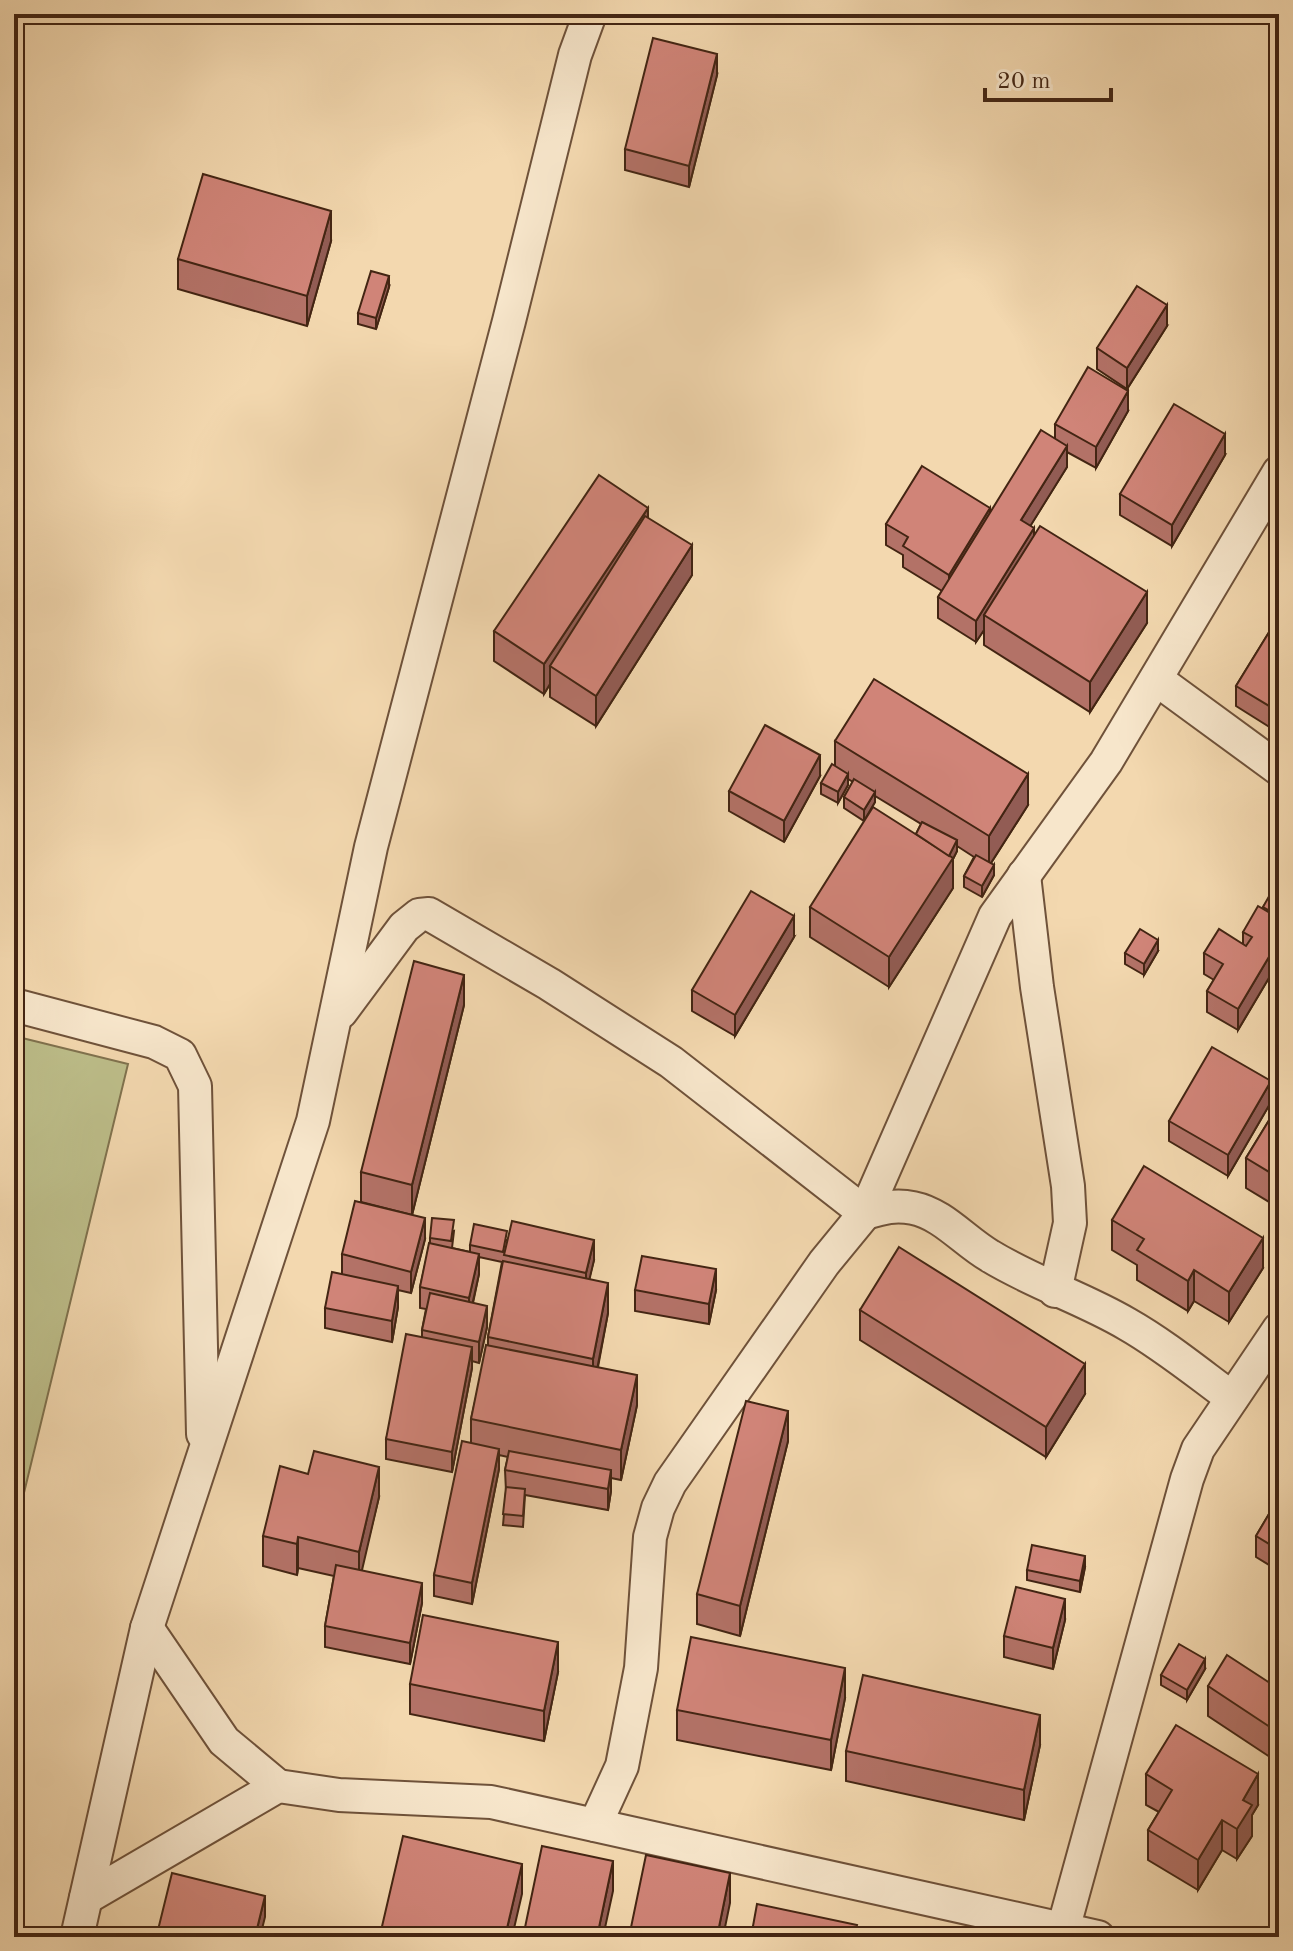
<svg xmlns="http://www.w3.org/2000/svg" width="1293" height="1951" font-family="'Old Standard TT',serif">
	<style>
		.green { fill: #bdbe8a; stroke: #80724e; stroke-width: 2 }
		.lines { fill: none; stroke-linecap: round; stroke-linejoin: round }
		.minor-casing { stroke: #6f523a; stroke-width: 36 }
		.minor { stroke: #f7e6cb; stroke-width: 32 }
		.wall { fill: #b37267; stroke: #432513; stroke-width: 2 }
		.shaded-wall { fill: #925c54; stroke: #432513; stroke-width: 2 }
		.building { fill: #d08478; stroke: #432513; stroke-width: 2 }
	</style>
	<rect width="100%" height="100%" fill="#f3d8af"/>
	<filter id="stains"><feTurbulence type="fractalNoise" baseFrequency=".0025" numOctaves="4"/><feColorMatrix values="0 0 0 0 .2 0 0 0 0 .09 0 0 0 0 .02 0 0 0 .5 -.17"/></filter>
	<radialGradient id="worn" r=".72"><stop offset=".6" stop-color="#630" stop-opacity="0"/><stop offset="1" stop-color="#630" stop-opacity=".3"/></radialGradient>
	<!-- green -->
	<polygon class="green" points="14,1036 128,1064 14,1534"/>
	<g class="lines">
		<!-- minor casing -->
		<g class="minor-casing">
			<g id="minor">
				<polyline points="1156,679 1279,769"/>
				<polyline points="1024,875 1037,987 1068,1186 1070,1223 1055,1291"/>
				<polyline points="14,1005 154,1042 180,1055 195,1086 203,1434"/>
				<polyline points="341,1012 404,927 419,915 429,914 549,984 671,1062 865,1213"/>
				<path d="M 865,1213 C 882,1208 895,1204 913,1208 C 943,1214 964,1241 990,1256 C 1034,1283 1083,1298 1127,1324 C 1164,1345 1198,1373 1232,1398"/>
				<polyline points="147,1628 224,1741 278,1786"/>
				<polyline points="595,1825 622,1766 641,1668 650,1537 658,1508 670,1483 824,1263 865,1213 995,916 1106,762 1279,472"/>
				<polyline points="86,1898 278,1786 339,1795 491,1802 1098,1937"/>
				<polyline points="77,1937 147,1628 313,1121 371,847 509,321 575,55 590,14"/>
				<polyline points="1061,1937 1187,1479 1198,1449 1279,1329"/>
			</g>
		</g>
		<!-- minor -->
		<use href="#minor" class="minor"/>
	</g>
	<!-- wall -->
	<g class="wall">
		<polygon points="717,75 689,187 625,170 625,149"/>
		<polygon points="331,241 307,326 178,289 178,259"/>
		<polygon points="389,287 376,329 358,324 358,313"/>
		<polygon points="1167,326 1127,389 1097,369 1097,348"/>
		<polygon points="1128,411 1096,468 1067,452 1067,467 1030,526 1034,535 1147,623 1090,712 984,645 984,630 976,642 938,618 938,597 942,591 903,567 903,555 886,545 886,524 990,513 1055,439 1055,424"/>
		<polygon points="1225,455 1172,546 1120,515 1120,494"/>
		<polygon points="648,518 692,575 596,726 550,697 550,684 544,694 494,661 494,631"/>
		<polygon points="1279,616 1279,733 1236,706 1236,686"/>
		<polygon points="835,741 1028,805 991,863 994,875 982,897 964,887 964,876 974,857 957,846 957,851 953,859 953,888 889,987 810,937 810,907 916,834 921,824 875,796 875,802 864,821 844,808 844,797 853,782 848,779 848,785 838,803 821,794 821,783 835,766"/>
		<polygon points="820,776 784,842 729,811 729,791"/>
		<polygon points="1279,883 1279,961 1238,1030 1207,1012 1207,991 1214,980 1204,974 1204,953 1243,944 1243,932 1263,909 1263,907"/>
		<polygon points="794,937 735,1036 692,1011 692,990"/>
		<polygon points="1158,951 1144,975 1125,964 1125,953"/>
		<polygon points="464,1005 412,1215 361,1202 361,1172"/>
		<polygon points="1271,1102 1228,1176 1169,1141 1169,1121"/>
		<polygon points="1279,1104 1279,1208 1246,1188 1246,1158"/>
		<polygon points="1112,1220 1263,1268 1229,1322 1194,1301 1188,1311 1137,1280 1137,1265 1112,1250"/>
		<polygon points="454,1231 452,1248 470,1252 470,1245 507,1240 594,1260 589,1279 608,1313 598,1367 637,1405 621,1480 611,1478 611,1491 608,1510 525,1495 523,1527 503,1525 506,1491 505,1470 508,1457 499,1455 499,1469 472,1604 434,1596 434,1575 471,1443 471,1419 488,1345 488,1337 502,1262 479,1257 479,1274 473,1303 487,1327 479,1363 472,1361 472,1368 452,1472 386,1459 386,1439 422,1337 422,1330 426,1309 420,1308 420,1287 430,1243 430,1238"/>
		<polygon points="425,1239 411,1293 398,1290 398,1307 392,1342 325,1328 325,1308 342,1275 342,1254"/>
		<polygon points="635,1290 716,1290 709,1324 635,1311"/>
		<polygon points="860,1310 1085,1394 1046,1457 860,1340"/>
		<polygon points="788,1441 740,1636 697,1624 697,1594"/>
		<polygon points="379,1497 361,1570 422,1603 410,1664 325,1647 325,1626 334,1576 298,1568 297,1575 263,1566 263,1536"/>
		<polygon points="1279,1497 1279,1571 1256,1557 1256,1536"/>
		<polygon points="1085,1567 1080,1592 1027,1580 1027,1570"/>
		<polygon points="1065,1620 1053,1669 1004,1657 1004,1636"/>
		<polygon points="1205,1669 1187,1700 1161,1685 1161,1675"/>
		<polygon points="558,1672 544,1741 410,1714 410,1684"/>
		<polygon points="1208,1686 1279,1689 1279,1763 1208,1716"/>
		<polygon points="845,1698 831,1770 677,1740 677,1710"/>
		<polygon points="1040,1745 1024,1820 846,1781 846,1751"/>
		<polygon points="1146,1774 1258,1805 1252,1815 1252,1836 1237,1859 1222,1850 1198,1890 1148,1860 1148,1830 1159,1812 1146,1805"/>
	</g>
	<!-- shaded-wall -->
	<g class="shaded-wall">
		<polygon points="717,54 717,75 689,187 689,166"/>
		<polygon points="331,211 331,241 307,326 307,296"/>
		<polygon points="389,276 389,287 376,329 376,318"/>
		<polygon points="1167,305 1167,326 1127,389 1127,368"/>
		<polygon points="1128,391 1128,411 1096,468 1096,447"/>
		<polygon points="1225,434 1225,455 1172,546 1172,525"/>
		<polygon points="1067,446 1067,467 1021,541 1021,520"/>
		<polygon points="648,508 648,538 550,666 550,684 544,694 544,664"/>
		<polygon points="990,508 990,529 949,596 949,575"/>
		<polygon points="1034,528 1034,549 984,615 984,630 976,642 976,621"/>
		<polygon points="692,545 692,575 596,726 596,696"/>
		<polygon points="1147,592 1147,623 1090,712 1090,682"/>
		<polygon points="820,755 820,776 784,842 784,821"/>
		<polygon points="848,774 848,785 838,803 838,792"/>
		<polygon points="1028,774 1028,805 989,866 989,836"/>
		<polygon points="875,792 875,802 864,821 864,810"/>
		<polygon points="957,840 957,851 953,859 953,888 889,987 889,957 946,861"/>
		<polygon points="994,865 994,875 982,897 982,886"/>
		<polygon points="794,916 794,937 735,1036 735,1015"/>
		<polygon points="1158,940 1158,951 1144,975 1144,964"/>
		<polygon points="1279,940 1279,961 1238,1030 1238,1009"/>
		<polygon points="464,975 464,1005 412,1215 412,1185"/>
		<polygon points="1271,1081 1271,1102 1228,1176 1228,1155"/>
		<polygon points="425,1218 425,1239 411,1293 411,1272"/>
		<polygon points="1263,1238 1263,1268 1229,1322 1229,1292"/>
		<polygon points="594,1240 594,1260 586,1294 586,1273"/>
		<polygon points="479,1254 479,1274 469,1319 469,1298"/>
		<polygon points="716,1269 716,1290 709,1324 709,1304"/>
		<polygon points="1194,1270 1194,1301 1188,1311 1188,1281"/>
		<polygon points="608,1283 608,1313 593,1390 593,1359"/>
		<polygon points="398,1286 398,1307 392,1342 392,1321"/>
		<polygon points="487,1306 487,1327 479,1363 479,1342"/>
		<polygon points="472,1347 472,1368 452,1472 452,1452"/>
		<polygon points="1085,1364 1085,1394 1046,1457 1046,1427"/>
		<polygon points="637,1375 637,1405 621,1480 621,1450"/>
		<polygon points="788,1411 788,1441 740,1636 740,1606"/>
		<polygon points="499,1449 499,1469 472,1604 472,1583"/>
		<polygon points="379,1467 379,1497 359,1583 359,1552"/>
		<polygon points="611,1470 611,1491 608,1510 608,1489"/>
		<polygon points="298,1537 298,1568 297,1575 297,1544"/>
		<polygon points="1085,1556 1085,1567 1080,1592 1080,1581"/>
		<polygon points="422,1583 422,1603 410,1664 410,1643"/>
		<polygon points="1065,1599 1065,1620 1053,1669 1053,1648"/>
		<polygon points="558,1642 558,1672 544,1741 544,1711"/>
		<polygon points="1205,1659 1205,1669 1187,1700 1187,1690"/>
		<polygon points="845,1668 845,1698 831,1770 831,1740"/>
		<polygon points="1040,1715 1040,1745 1024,1820 1024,1790"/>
		<polygon points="1258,1774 1258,1805 1252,1815 1252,1836 1237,1859 1237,1829 1243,1800"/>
		<polygon points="1222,1820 1222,1850 1198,1890 1198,1860"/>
		<polygon points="613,1861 613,1891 603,1937 597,1937"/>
		<polygon points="522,1864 522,1894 512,1937 505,1937"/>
		<polygon points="730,1873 730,1903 723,1937 717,1937"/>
		<polygon points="265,1896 265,1917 260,1937 255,1937"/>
	</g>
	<!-- building -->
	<g class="building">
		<polygon points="653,38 717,54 689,166 625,149"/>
		<polygon points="203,174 331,211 307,296 178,259"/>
		<polygon points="371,271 389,276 376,318 358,313"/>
		<polygon points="1137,286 1167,305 1127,368 1097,348"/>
		<polygon points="1088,367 1128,391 1096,447 1055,424"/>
		<polygon points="1174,404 1225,434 1172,525 1120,494"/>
		<polygon points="1041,430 1067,446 1021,520 1034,528 976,621 938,597"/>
		<polygon points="922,466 990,508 949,575 903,546 908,537 886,524"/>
		<polygon points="599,475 648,508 544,664 494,631"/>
		<polygon points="645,516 692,545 596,696 550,666"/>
		<polygon points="1040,526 1147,592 1090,682 984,615"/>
		<polygon points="1279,616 1279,712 1236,686"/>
		<polygon points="874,679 1028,774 989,836 835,741"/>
		<polygon points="765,725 820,755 784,821 729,791"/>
		<polygon points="832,764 848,774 838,792 821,783"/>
		<polygon points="854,779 875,792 864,810 844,797"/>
		<polygon points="873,807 953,858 889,957 810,907"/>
		<polygon points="922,822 957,840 949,856 916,834"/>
		<polygon points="976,855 994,865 982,886 964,876"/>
		<polygon points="1277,882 1279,883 1279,916 1263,907"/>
		<polygon points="751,891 794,916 735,1015 692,990"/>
		<polygon points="1258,906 1279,918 1279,940 1238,1009 1207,991 1223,964 1204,953 1219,929 1246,946 1252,937 1243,932"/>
		<polygon points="1140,929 1158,940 1144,964 1125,953"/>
		<polygon points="414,961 464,975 412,1185 361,1172"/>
		<polygon points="1212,1047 1271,1081 1228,1155 1169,1121"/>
		<polygon points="1279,1104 1279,1178 1246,1158"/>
		<polygon points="1144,1166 1263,1238 1229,1292 1194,1270 1188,1281 1137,1250 1144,1239 1112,1220"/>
		<polygon points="355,1201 425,1218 411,1272 342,1254"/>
		<polygon points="432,1218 454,1220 451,1241 430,1238"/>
		<polygon points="512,1221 594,1240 586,1273 504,1255"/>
		<polygon points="474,1224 507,1231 503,1252 470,1245"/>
		<polygon points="429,1243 479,1254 469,1298 420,1287"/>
		<polygon points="899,1247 1085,1364 1046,1427 860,1310"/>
		<polygon points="642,1256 716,1269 709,1304 635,1290"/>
		<polygon points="503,1261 608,1283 593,1359 488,1337"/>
		<polygon points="332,1272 398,1286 392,1321 325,1308"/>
		<polygon points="430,1293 487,1306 479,1342 422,1330"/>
		<polygon points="406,1334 472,1347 452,1452 386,1439"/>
		<polygon points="486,1345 637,1375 621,1450 471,1419"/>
		<polygon points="746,1401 788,1411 740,1606 697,1594"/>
		<polygon points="462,1441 499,1449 472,1583 434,1575"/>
		<polygon points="314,1451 379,1467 359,1552 298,1537 297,1544 263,1536 280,1466 308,1474"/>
		<polygon points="509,1451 611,1470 608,1489 505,1470"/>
		<polygon points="506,1487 525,1489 523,1516 503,1514"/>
		<polygon points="1279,1497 1279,1550 1256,1536"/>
		<polygon points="1032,1545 1085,1556 1080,1581 1027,1570"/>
		<polygon points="336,1565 422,1583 410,1643 325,1626"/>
		<polygon points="1016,1587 1065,1599 1053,1648 1004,1636"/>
		<polygon points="423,1615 558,1642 544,1711 410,1684"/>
		<polygon points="691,1637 845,1668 831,1740 677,1710"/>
		<polygon points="1179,1644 1205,1659 1187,1690 1161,1675"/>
		<polygon points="1227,1655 1279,1689 1279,1733 1208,1686"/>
		<polygon points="863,1675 1040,1715 1024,1790 846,1751"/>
		<polygon points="1176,1725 1258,1774 1243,1800 1252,1805 1237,1829 1222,1820 1198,1860 1148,1830 1172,1790 1146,1774"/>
		<polygon points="403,1836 522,1864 505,1937 387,1937 380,1935"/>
		<polygon points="542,1846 613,1861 597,1937 523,1937"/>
		<polygon points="646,1855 730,1873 717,1937 629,1937"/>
		<polygon points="172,1873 265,1896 255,1937 170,1937 157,1934"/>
		<polygon points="757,1904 857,1925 854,1937 751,1937"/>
	</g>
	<!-- margin -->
	<rect width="1293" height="1951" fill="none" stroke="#f3d8af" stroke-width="48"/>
	<rect x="16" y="16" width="1261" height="1919" fill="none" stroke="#432513" stroke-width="4"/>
	<rect x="24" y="24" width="1245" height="1903" fill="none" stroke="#432513" stroke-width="2"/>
	<!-- scale -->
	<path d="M985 88v12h126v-12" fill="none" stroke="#432513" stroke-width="4"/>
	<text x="997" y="88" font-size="24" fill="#432513" stroke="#f7e6cb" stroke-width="6" paint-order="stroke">20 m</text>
	<rect width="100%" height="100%" filter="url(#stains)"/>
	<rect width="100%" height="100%" fill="url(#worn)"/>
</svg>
